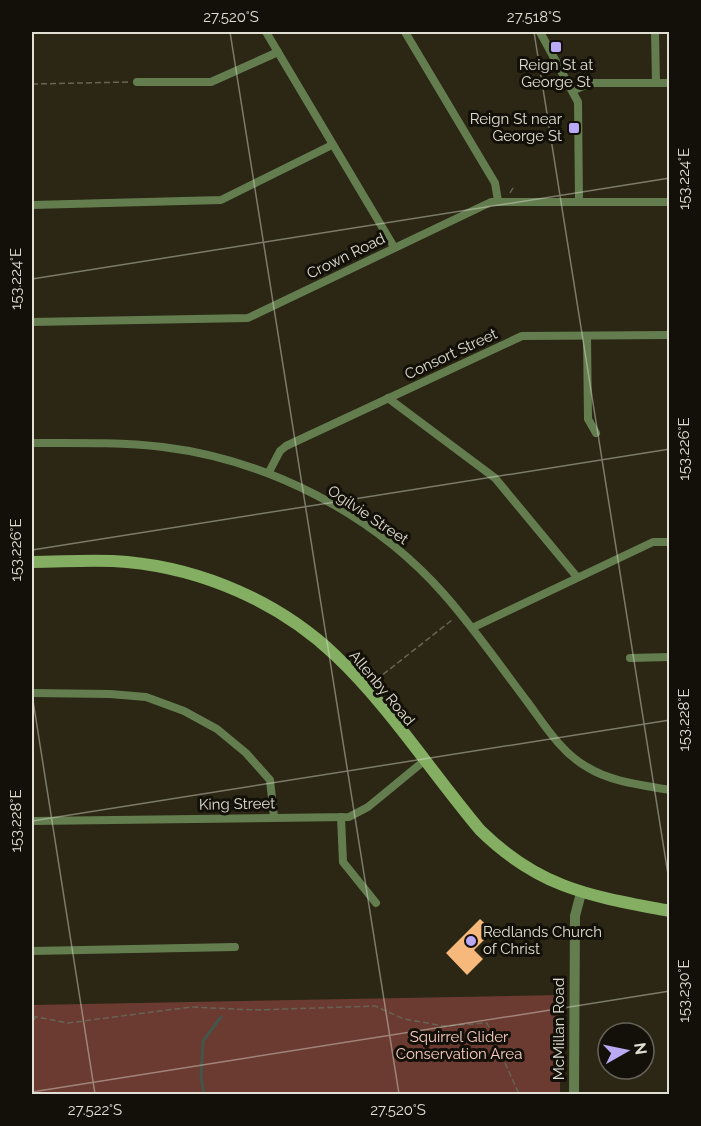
<svg xmlns="http://www.w3.org/2000/svg" width="701" height="1126" font-family="Raleway,sans-serif">
	<style>
		.green { fill: #6b3a30 }
		.lines { fill: none; stroke-linecap: round; stroke-linejoin: round }
		.stream { stroke: #44564b; stroke-width: 3 }
		.building { fill: #f6b97b }
		.path { stroke: #676453; stroke-width: 1.5; stroke-dasharray: 6 3; stroke-linecap: butt }
		.minor { stroke: #637d4f; stroke-width: 8 }
		.tertiary { stroke: #637d4f; stroke-width: 10 }
		.secondary { stroke: #84af63; stroke-width: 12 }
		.ticks { fill: none; stroke: #e1dfd3; stroke-width: 1.5; stroke-opacity: 0.45 }
		.poi-dot { fill: #baaaf6; stroke: #121008; stroke-width: 2 }
		.labels { text-anchor: middle; stroke-width: 6; stroke-linejoin: round; paint-order: stroke }
		.poi-label { font-size: 15px; fill: #e1dfd3; stroke: #121008 }
		.street-label { font-size: 15px; fill: #e1dfd3; stroke: #121008 }
		.park-label { font-size: 15px; fill: #fbcdc2; stroke: #121008 }
		.neatline { fill: none; stroke: #e1dfd3; stroke-width: 2 }
		.ticks-label { font-size: 15px; text-anchor: middle; fill: #e1dfd3 }
	</style>
	<rect width="100%" height="100%" fill="#2b2714"/>
	<!-- green -->
	<polygon class="green" points="561,995 560,1094 32,1094 32,1005"/>
	<g class="lines">
		<!-- stream -->
		<polyline class="stream" points="204,1094 201,1078 203,1041 221,1017"/>
	</g>
	<!-- building -->
	<polygon class="building" points="480,919 493,931 474,950 483,959 467,975 446,953"/>
	<g class="lines">
		<!-- path -->
		<g class="path">
			<polyline points="32,84 130,82"/>
			<polyline points="510,193 514,186"/>
			<polyline points="376,680 452,620"/>
			<polyline points="32,1016 68,1023 191,1007 255,1010 375,1006 404,1019 444,1026 487,1023 519,1094"/>
			<polyline points="32,1022 37,1016"/>
		</g>
		<!-- minor -->
		<g class="minor">
			<polyline points="266,32 394,247"/>
			<polyline points="405,32 495,183 498,201"/>
			<polyline points="540,32 578,102 579,202"/>
			<polyline points="655,32 656,83"/>
			<polyline points="137,82 211,82 278,52"/>
			<polyline points="574,90 590,83 670,83"/>
			<polyline points="32,205 221,200 332,145"/>
			<polyline points="32,322 248,318 491,202 670,202"/>
			<polyline points="587,336 588,419 596,433"/>
			<polyline points="388,398 495,478 577,577"/>
			<path d="M 32,443 C 75,443 119,442 163,447 C 268,460 372,513 443,593 C 474,628 501,667 529,704 C 545,726 562,753 587,767 C 611,782 642,785 670,790"/>
			<polyline points="269,472 280,451 286,446 522,336 670,335"/>
			<polyline points="472,628 653,542 670,542"/>
			<polyline points="630,658 670,657"/>
			<polyline points="32,693 110,694 146,697 184,711 217,729 246,753 270,780 274,817"/>
			<polyline points="341,817 343,862 376,903"/>
			<polyline points="32,821 349,817 368,807 424,761"/>
			<polyline points="32,951 235,947"/>
		</g>
		<!-- tertiary -->
		<polyline class="tertiary" points="574,1094 575,916 581,893"/>
		<!-- secondary -->
		<path class="secondary" d="M 32,562 C 63,562 96,559 127,562 C 203,569 279,602 335,655 C 389,706 432,773 480,830 C 540,889 591,896 670,911"/>
	</g>
	<!-- ticks -->
	<path class="ticks" d="M 230,32 L 399,1094M 534,32 L 670,887M 32,279 L 670,178M 32,550 L 670,449M 32,694 L 95,1094M 32,821 L 670,720M 32,1092 L 670,991"/>
	<!-- markers -->
	<g class="poi-dot">
		<rect x="550" y="41" width="12" height="12" rx="3"/>
		<rect x="568" y="122" width="12" height="12" rx="3"/>
		<circle cx="471" cy="941" r="6"/>
	</g>
	<g class="labels">
		<!-- poi labels -->
		<g class="poi-label">
			<text x="556" y="70">Reign St at<tspan x="556" dy="17">George St</tspan></text>
			<text x="562" y="124" text-anchor="end">Reign St near<tspan x="562" dy="17">George St</tspan></text>
			<text x="483" y="937" text-anchor="start">Redlands Church<tspan x="483" dy="17">of Christ</tspan></text>
		</g>
		<!-- street labels -->
		<g class="street-label">
			<text transform="translate(346 256) rotate(-26)" y="5">Crown Road</text>
			<text transform="translate(451 354) rotate(-25)" y="5">Consort Street</text>
			<text transform="translate(368 515) rotate(34)" y="5">Ogilvie Street</text>
			<text transform="translate(382 688) rotate(50)" y="5">Allenby Road</text>
			<text transform="translate(237 804) rotate(-1)" y="5">King Street</text>
			<text transform="translate(559 1029) rotate(-90)" y="5">McMillan Road</text>
		</g>
		<!-- park labels -->
		<g class="park-label">
			<text x="459" y="1042">Squirrel Glider<tspan x="459" dy="17">Conservation Area</tspan></text>
		</g>
	</g>
	<!-- border -->
	<rect width="701" height="1126" fill="none" stroke="#121008" stroke-width="66"/>
	<!-- north arrow -->
	<g transform="translate(626 1051) rotate(81)"><circle r="28" fill="#121008" stroke="#656359" stroke-width="1.5"/>
	<path d="M0-4.5L10 22L0 15L-10 22Z" fill="#baaaf6"/>
	<text y="-9" font-size="16" font-weight="bold" text-anchor="middle" fill="#e1dfd3">N</text>
	</g>
	<rect x="33" y="33" width="635" height="1060" class="neatline"/>
	<g class="ticks-label">
		<text x="231" y="22">27.520°S</text>
		<text x="534" y="22">27.518°S</text>
		<text transform="translate(684 179) rotate(-90)" y="5">153.224°E</text>
		<text transform="translate(16 279) rotate(-90)" y="5">153.224°E</text>
		<text transform="translate(684 449) rotate(-90)" y="5">153.226°E</text>
		<text transform="translate(16 550) rotate(-90)" y="5">153.226°E</text>
		<text transform="translate(684 720) rotate(-90)" y="5">153.228°E</text>
		<text transform="translate(16 821) rotate(-90)" y="5">153.228°E</text>
		<text transform="translate(684 991) rotate(-90)" y="5">153.230°E</text>
		<text x="95" y="1115">27.522°S</text>
		<text x="398" y="1115">27.520°S</text>
	</g>
</svg>
